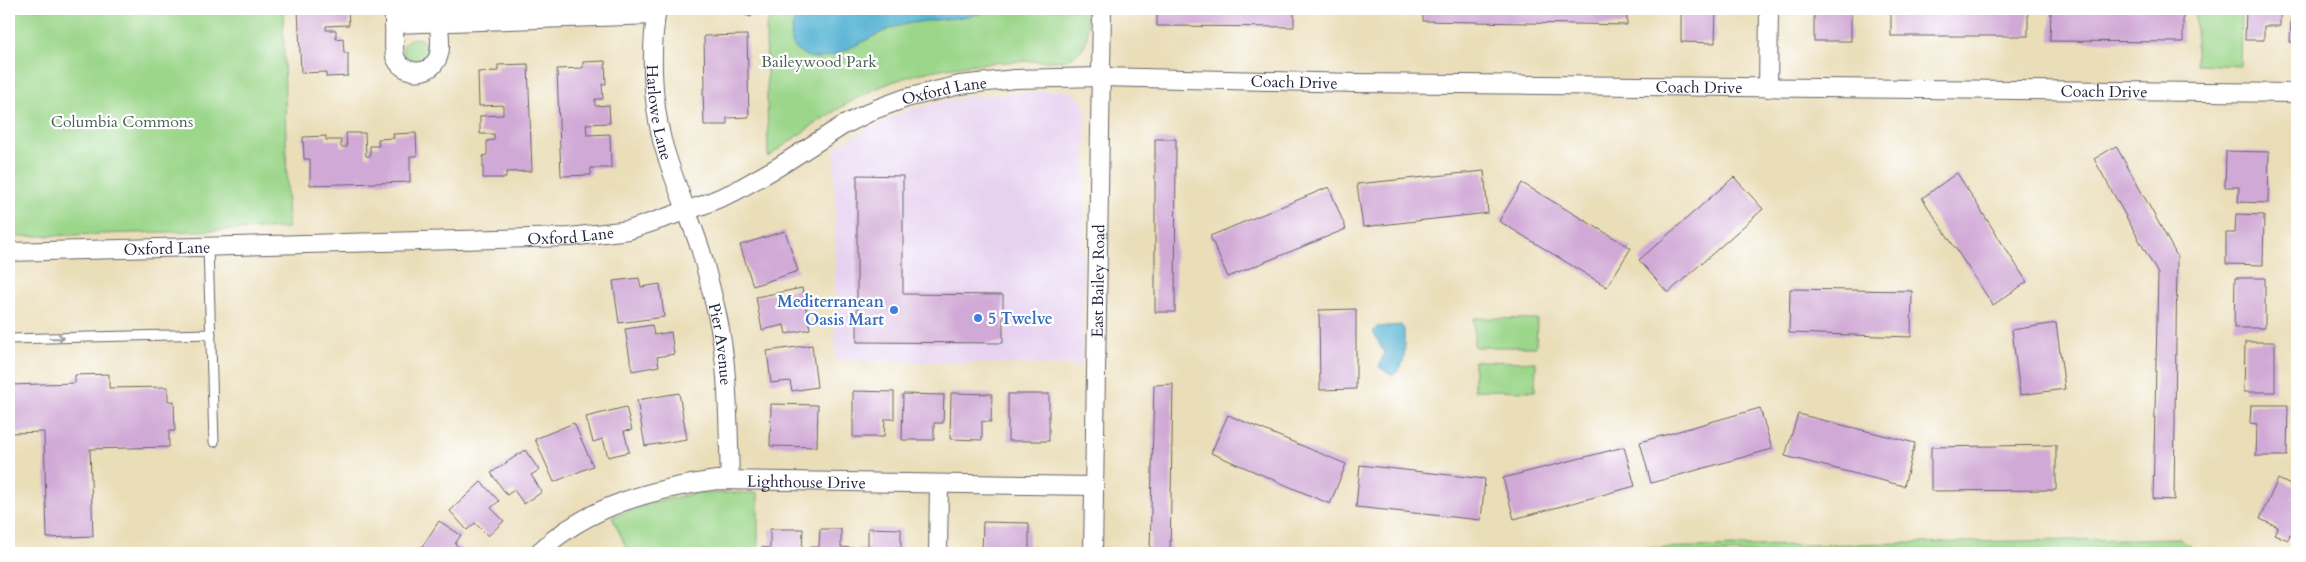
<svg xmlns="http://www.w3.org/2000/svg" width="2306" height="562" font-family="Cardo,serif">
	<style>
		.built { fill: #e6d2f0 }
		.green { fill: #9bd68a; stroke: #5e7c62 }
		.water { fill: #55b3d3; stroke: #3c6a87 }
		.building { fill: #d0a9d6 }
		.lines { fill: none; stroke-linecap: round; stroke-linejoin: round }
		.service-casing { stroke: #686467; stroke-width: 11 }
		.minor-casing { stroke: #686467; stroke-width: 20 }
		.service { stroke: #fff; stroke-width: 9 }
		.minor { stroke: #fff; stroke-width: 18 }
		.oneway { stroke: #9c9ca7 }
		.shop-dot { fill: #3f7fe0; stroke: #fff; stroke-width: 2 }
		.labels { text-anchor: middle; stroke-width: 4.5; stroke-linejoin: round; paint-order: stroke }
		.park-label { font-size: 16px; fill: #4c6157; stroke: #fff }
		.street-label { font-size: 16px; fill: #22223b; stroke: #fff }
		.shop-label { font-size: 16px; font-weight: bold; fill: #366cbe; stroke: #fff; text-anchor: end }
	</style>
	<rect width="100%" height="100%" fill="#fff"/>
	<filter id="ink" filterUnits="userSpaceOnUse"><feTurbulence type="fractalNoise" baseFrequency=".02" numOctaves="2"/><feDisplacementMap in="SourceGraphic" scale="10" xChannelSelector="R" yChannelSelector="G"/><feConvolveMatrix kernelMatrix="1 2 1 2 8 2 1 2 1" color-interpolation-filters="sRGB"/></filter>
	<filter id="wash" filterUnits="userSpaceOnUse"><feTurbulence type="fractalNoise" baseFrequency=".0096" numOctaves="4" result="noise"/><feDisplacementMap in="SourceGraphic" scale="20" xChannelSelector="R" yChannelSelector="G"/><feGaussianBlur stdDeviation="1.12" result="paint"/><feColorMatrix in="noise" values="0 0 0 0 0 0 0 0 0 0 0 0 0 0 0 0 0 1.4 0 .05"/><feComposite in="paint" operator="in"/></filter>
	<g filter="url(#wash)">
		<rect width="100%" height="100%" fill="#eadeb9"/>
		<!-- built -->
		<polygon class="built" points="1064,90 1077,96 1084,104 1086,116 1082,366 835,360 835,147 870,127 907,110 964,97"/>
		<!-- green -->
		<g class="green">
			<polygon points="9,9 283,9 288,228 9,237"/>
			<path d="M 774,9 L 1087,9 C 1087,36 1092,51 1062,61 C 998,61 929,63 871,91 C 834,109 801,133 768,157 L 766,27 Z"/>
			<polygon points="2196,9 2241,9 2240,66 2196,64"/>
			<circle cx="415" cy="50" r="12"/>
			<polygon points="1474,318 1537,319 1536,347 1474,347"/>
			<polygon points="1474,361 1536,362 1535,391 1474,390"/>
			<polygon points="696,493 758,493 758,553 629,553 612,517 658,501"/>
			<polygon points="2181,538 2196,553 1626,553 1641,548"/>
		</g>
		<!-- water -->
		<g class="water">
			<path d="M 799,9 L 993,9 C 968,21 926,18 898,26 C 874,33 843,56 820,58 C 811,59 802,55 796,49 C 786,37 794,21 799,9 Z"/>
			<path d="M 1401,325 L 1404,329 C 1404,344 1409,369 1391,375 L 1379,367 L 1384,353 L 1373,332 L 1377,327 Z"/>
		</g>
		<g id="blocks">
			<!-- building -->
			<g class="building">
				<polygon points="298,9 348,9 349,25 326,26 326,30 336,30 336,39 343,38 344,53 348,53 348,76 326,77 326,72 301,73"/>
				<polygon points="727,9 754,9 751,17"/>
				<polygon points="1157,9 1294,9 1294,27 1157,26"/>
				<polygon points="1423,9 1627,9 1627,25 1423,21"/>
				<polygon points="1681,9 1708,9 1708,11 1716,11 1715,43 1681,42"/>
				<rect x="1814" y="9" width="37" height="32"/>
				<rect x="1891" y="9" width="137" height="27"/>
				<polygon points="2051,9 2183,9 2183,42 2050,41"/>
				<polygon points="2246,9 2280,9 2280,26 2264,26 2264,40 2245,40"/>
				<polygon points="2291,18 2297,18 2297,42 2290,42"/>
				<polygon points="747,35 749,117 727,118 727,125 704,125 703,88 705,88 704,36"/>
				<polygon points="605,61 606,84 602,84 603,99 595,99 595,106 609,105 610,123 586,124 587,135 610,134 611,168 591,168 591,175 561,176 557,69 583,68 583,62"/>
				<polygon points="528,64 532,171 506,172 506,178 483,178 483,156 487,155 487,141 494,140 494,134 480,134 480,116 503,115 503,105 479,106 478,72 498,71 498,65"/>
				<polygon points="346,133 365,133 366,156 370,156 370,146 379,146 378,139 394,138 393,134 416,133 417,156 410,156 410,182 310,185 310,159 304,159 303,137 326,136 326,140 341,140 341,147 347,147"/>
				<polygon points="1155,139 1176,139 1175,312 1155,312"/>
				<polygon points="2116,146 2177,256 2174,500 2153,499 2158,274 2094,159"/>
				<polygon points="2226,151 2269,152 2268,203 2238,202 2239,187 2225,187"/>
				<polygon points="1484,171 1488,213 1363,227 1357,184"/>
				<polygon points="1957,173 2027,282 1993,305 1922,198"/>
				<polygon points="857,175 903,176 903,294 1003,295 1003,343 857,342"/>
				<polygon points="1734,177 1763,209 1668,293 1639,260"/>
				<polygon points="1522,183 1631,248 1607,287 1499,221"/>
				<polygon points="1329,187 1346,229 1228,277 1210,236"/>
				<polygon points="2236,214 2264,215 2263,265 2226,264 2226,233 2235,233"/>
				<polygon points="785,231 798,271 753,286 740,245"/>
				<polygon points="639,278 641,287 660,284 664,317 619,323 613,281"/>
				<polygon points="2235,278 2265,278 2265,328 2234,328"/>
				<polygon points="802,288 810,329 786,334 784,325 762,330 756,297"/>
				<polygon points="1790,289 1912,291 1911,337 1789,333"/>
				<polygon points="1356,309 1356,389 1320,390 1319,310"/>
				<polygon points="2056,323 2065,389 2020,395 2012,330"/>
				<polygon points="652,325 654,335 671,332 674,354 657,357 659,366 632,371 625,329"/>
				<polygon points="2245,342 2275,342 2275,392 2244,392"/>
				<polygon points="812,345 817,387 792,391 790,381 771,383 767,351"/>
				<polygon points="109,374 109,388 168,387 168,401 174,401 175,431 169,431 169,447 90,449 93,536 47,538 44,432 9,433 9,385 75,383 75,375"/>
				<polygon points="1173,384 1170,553 1150,553 1154,385"/>
				<polygon points="853,391 894,392 894,419 885,419 884,437 853,437"/>
				<polygon points="679,393 687,439 645,446 637,400"/>
				<polygon points="951,393 992,394 991,422 982,421 982,440 950,439"/>
				<polygon points="903,394 944,395 943,423 934,423 934,440 902,440"/>
				<rect x="1008" y="394" width="41" height="47"/>
				<polygon points="771,404 818,405 817,447 770,446"/>
				<polygon points="2251,405 2288,405 2287,456 2256,456 2257,424 2250,423"/>
				<polygon points="626,407 632,430 624,431 629,452 608,457 603,439 593,442 586,417"/>
				<polygon points="1760,408 1772,449 1651,483 1640,442"/>
				<polygon points="1798,414 1915,443 1904,486 1785,456"/>
				<polygon points="1228,415 1346,464 1330,504 1211,453"/>
				<polygon points="574,423 593,466 554,482 535,439"/>
				<polygon points="2056,445 2056,490 1931,491 1931,447"/>
				<polygon points="1624,447 1635,486 1514,519 1503,478"/>
				<polygon points="525,450 539,470 531,475 542,492 524,504 514,490 507,495 491,473"/>
				<polygon points="1360,465 1485,479 1481,520 1356,507"/>
				<polygon points="2278,479 2297,488 2293,497 2297,499 2297,538 2290,534 2288,540 2274,534 2278,527 2260,519"/>
				<polygon points="481,482 499,501 491,508 504,521 488,536 475,523 467,530 450,511"/>
				<polygon points="439,521 461,535 455,544 469,553 418,553"/>
				<polygon points="983,522 1029,523 1029,553 982,553"/>
				<polygon points="868,528 901,529 901,553 858,553 858,548 868,548"/>
				<polygon points="770,529 803,529 802,553 761,553 761,547 770,548"/>
				<polygon points="820,529 841,529 841,547 852,548 852,553 810,553 810,547 819,547"/>
			</g>
		</g>
	</g>
	<g filter="url(#ink)">
		<use href="#blocks" fill-opacity="0" stroke="#686467" stroke-width="1"/>
		<g class="lines">
			<!-- service casing -->
			<g class="service-casing">
				<g id="service">
					<polyline points="208,247 214,442"/>
					<polyline points="9,339 211,334"/>
				</g>
			</g>
			<!-- minor casing -->
			<g class="minor-casing">
				<g id="minor">
					<polyline points="394,9 394,24 656,15"/>
					<path id="s1" d="M 657,9 C 650,51 652,99 662,140 C 672,178 689,214 701,251 C 707,272 712,293 717,314 C 729,368 728,424 730,480"/>
					<path d="M 394,24 C 395,34 393,46 395,56 C 400,74 427,77 436,61 C 443,51 439,34 439,22"/>
					<polyline points="1768,88 1769,9"/>
					<path id="s2" d="M 9,252 L 570,237 L 629,230 L 703,205 L 734,192 L 778,167 L 842,126 L 876,109 L 906,98 L 960,85 L 1015,79 L 1100,77 L 1356,83 L 2297,93"/>
					<path id="s3" d="M 538,553 C 587,506 652,489 717,480 L 1094,486"/>
					<polyline points="938,553 939,484"/>
					<path id="s4" d="M 1093,553 L 1102,9"/>
				</g>
			</g>
			<!-- service -->
			<use href="#service" class="service"/>
			<!-- minor -->
			<use href="#minor" class="minor"/>
		</g>
		<!-- one-way arrows -->
		<defs><path id="oneway-shaft" d="M-6 0H5M1.5-3L5.5 0L1.5 3" fill="none" stroke-width="1.6" stroke-linecap="round" stroke-linejoin="round" transform="scale(1.25)"/></defs>
		<use class="oneway" href="#oneway-shaft" transform="translate(57 338) rotate(-1)"/>
	</g>
	<!-- markers -->
	<g class="shop-dot">
		<circle cx="894" cy="310" r="5"/>
		<circle cx="978" cy="318" r="5"/>
	</g>
	<g class="labels">
		<!-- park labels -->
		<g class="park-label">
			<text x="819" y="67">Baileywood Park</text>
			<text x="122" y="127">Columbia Commons</text>
		</g>
		<!-- street labels -->
		<g class="street-label">
			<text dy="6" stroke="none"><textPath href="#s2" startOffset="1319">Coach Drive</textPath></text>
			<text dy="6" stroke="none"><textPath href="#s2" startOffset="1724">Coach Drive</textPath></text>
			<text dy="6" stroke="none"><textPath href="#s2" startOffset="2129">Coach Drive</textPath></text>
			<text dy="6" stroke="none"><textPath href="#s2" startOffset="968">Oxford Lane</textPath></text>
			<text dy="6" stroke="none"><textPath href="#s1" startOffset="104">Harlowe Lane</textPath></text>
			<text dy="6" stroke="none"><textPath href="#s2" startOffset="562">Oxford Lane</textPath></text>
			<text dy="6" stroke="none"><textPath href="#s2" startOffset="158">Oxford Lane</textPath></text>
			<text dy="6" stroke="none"><textPath href="#s4" startOffset="272">East Bailey Road</textPath></text>
			<text dy="6" stroke="none"><textPath href="#s1" startOffset="345">Pier Avenue</textPath></text>
			<text dy="6" stroke="none"><textPath href="#s3" startOffset="286">Lighthouse Drive</textPath></text>
		</g>
		<!-- shop labels -->
		<g class="shop-label">
			<text x="884" y="307">Mediterranean<tspan x="884" dy="18">Oasis Mart</tspan></text>
			<text x="988" y="324" text-anchor="start">5 Twelve</text>
		</g>
	</g>
	<!-- margin -->
	<rect width="2306" height="562" fill="none" stroke="#fff" stroke-width="30"/>
</svg>
